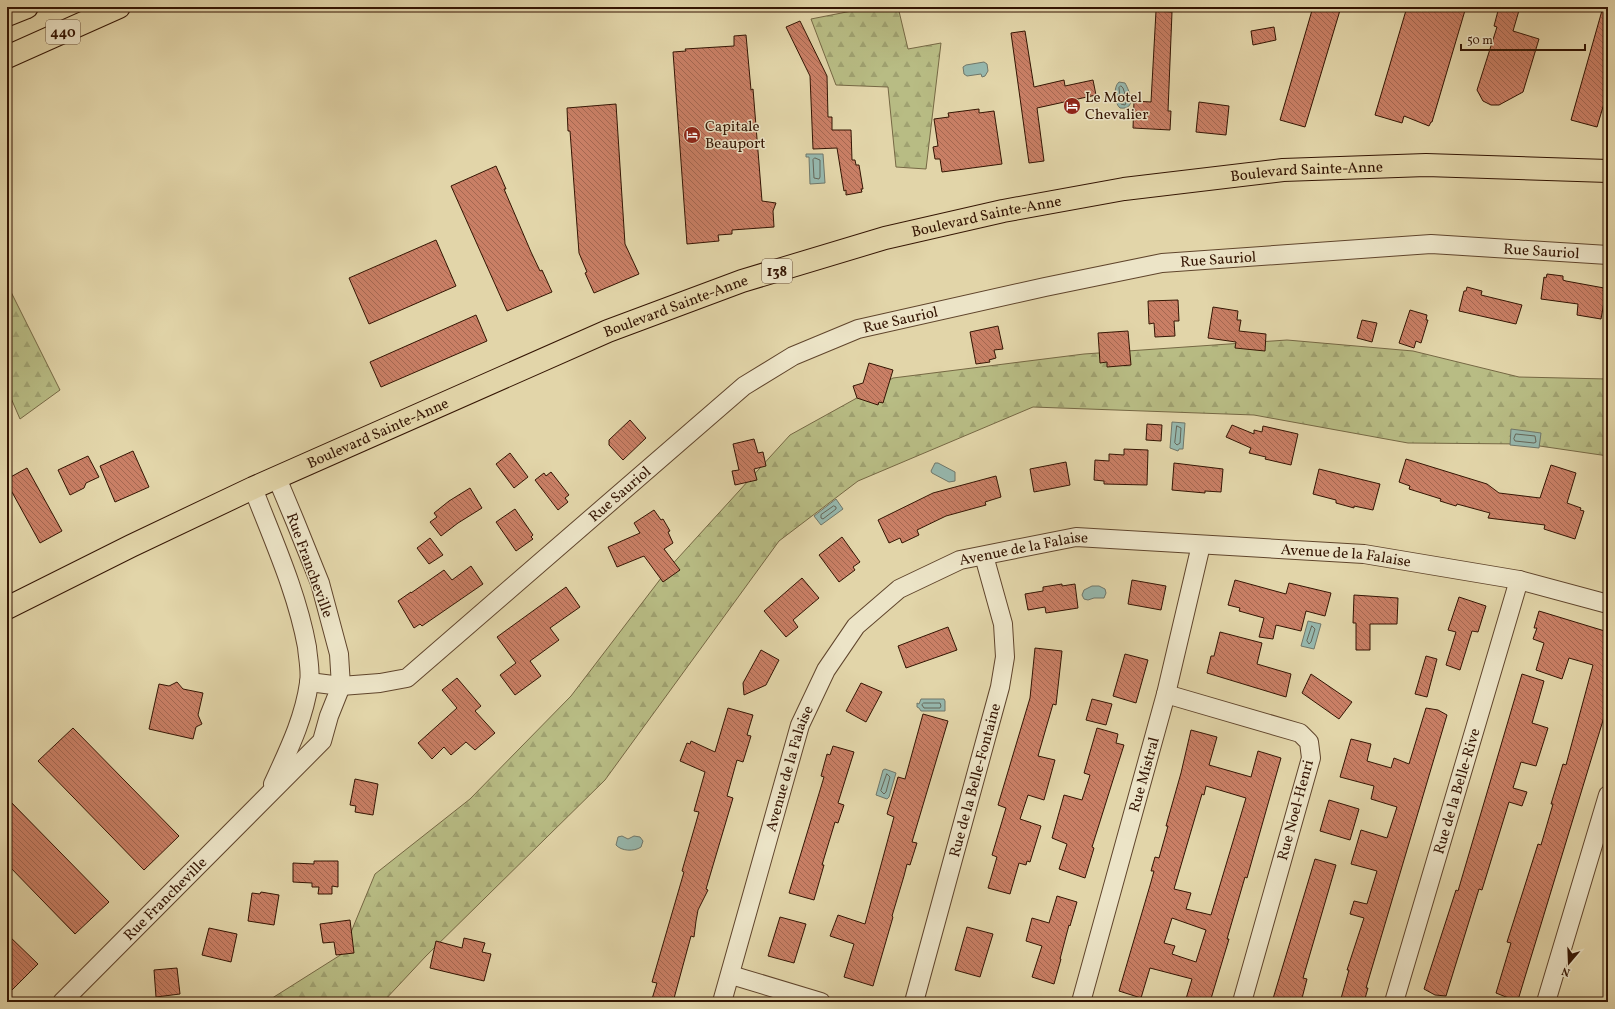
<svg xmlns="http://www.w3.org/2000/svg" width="1615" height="1009" font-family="Vollkorn,serif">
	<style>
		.forest { fill: url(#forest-firs); stroke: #766844 }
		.water { fill: #96b8ae; stroke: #6f776a }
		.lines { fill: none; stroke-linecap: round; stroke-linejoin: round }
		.shore { stroke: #656658; stroke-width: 1 }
		.building { fill: url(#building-back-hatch); stroke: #341503; fill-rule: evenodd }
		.street-casing { stroke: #60452c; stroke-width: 20 }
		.primary-casing { stroke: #341503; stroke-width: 24 }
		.highway-casing { stroke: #341503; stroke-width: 24 }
		.street { stroke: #ece4c7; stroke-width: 18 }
		.primary { stroke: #e2d5a9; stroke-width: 22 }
		.highway { stroke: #e2d5a9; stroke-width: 22 }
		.labels { text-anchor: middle; stroke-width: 3; stroke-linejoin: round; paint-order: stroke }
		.shield { fill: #ece4c7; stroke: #6b533e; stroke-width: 1 }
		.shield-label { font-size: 14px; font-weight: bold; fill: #341503 }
		.poi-label { font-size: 15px; fill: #341503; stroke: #ece4c7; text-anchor: start }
		.street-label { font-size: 15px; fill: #341503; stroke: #ece4c7 }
	</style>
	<defs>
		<pattern id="forest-firs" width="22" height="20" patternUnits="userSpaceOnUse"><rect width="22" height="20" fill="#b8bc84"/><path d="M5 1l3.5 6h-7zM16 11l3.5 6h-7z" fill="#9fa170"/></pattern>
		<pattern id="building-back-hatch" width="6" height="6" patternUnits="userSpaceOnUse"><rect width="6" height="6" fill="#c97f65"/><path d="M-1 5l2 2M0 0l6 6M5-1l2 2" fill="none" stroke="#a46751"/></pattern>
	</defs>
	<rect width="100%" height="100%" fill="#e2d5a9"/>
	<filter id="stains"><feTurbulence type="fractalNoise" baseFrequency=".005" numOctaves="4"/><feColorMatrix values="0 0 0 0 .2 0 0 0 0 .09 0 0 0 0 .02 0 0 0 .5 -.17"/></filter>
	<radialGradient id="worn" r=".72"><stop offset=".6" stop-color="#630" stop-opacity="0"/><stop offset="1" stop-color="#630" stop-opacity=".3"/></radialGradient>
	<!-- forest -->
	<g class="forest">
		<polygon points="872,7 898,7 908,49 941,43 926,169 896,167 888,87 836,85 811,19"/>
		<polygon points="7,284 60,390 20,419 7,389"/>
		<polygon points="1287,340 1413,351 1519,377 1608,379 1608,456 1526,444 1408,443 1254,415 1033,407 858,481 779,541 605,780 426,956 383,1002 266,1002 342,954 375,874 470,799 571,696 668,569 790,435 893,378 1084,354"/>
	</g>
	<!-- water -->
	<g class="water">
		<polygon points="984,62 987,64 988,71 985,76 982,77 981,74 967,76 964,74 963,67 966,65"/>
		<path d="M 1119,82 L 1125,83 C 1130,92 1137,110 1120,108 C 1114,103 1113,87 1119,82 Z"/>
		<polygon points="806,154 823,154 825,183 810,184 809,157 806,157"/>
		<polygon points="1172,422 1185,423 1183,449 1179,449 1178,451 1170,448"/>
		<polygon points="1511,429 1541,433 1539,448 1510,445"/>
		<polygon points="935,463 938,463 955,472 955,481 949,482 932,473 931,471"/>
		<polygon points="836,499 843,509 821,525 814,516"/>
		<polygon points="1092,586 1099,586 1105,589 1106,593 1104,598 1094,598 1088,600 1084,599 1082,595 1084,590"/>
		<polygon points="1308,621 1321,624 1314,649 1301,646"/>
		<polygon points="921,699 944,699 945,701 945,711 921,711 919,708 917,707 917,703 919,704"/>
		<polygon points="885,769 896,773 889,797 887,799 876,795 883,770"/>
		<path d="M 622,836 L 628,839 L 634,836 L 640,837 L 643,841 L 641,847 C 634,852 621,851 616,845 L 618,837 Z"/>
	</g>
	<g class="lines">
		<!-- shore -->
		<g class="shore">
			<polygon points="1121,86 1123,88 1127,100 1125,105 1121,104 1119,88"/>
			<polygon points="815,158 820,160 820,177 819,179 814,178 813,160"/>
			<polygon points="1177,426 1181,428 1180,443 1177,445 1175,443"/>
			<polygon points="1516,434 1535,436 1536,442 1534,443 1515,441 1514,439"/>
			<polygon points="834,506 836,507 836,509 823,519 821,518 821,515"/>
			<polygon points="1312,626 1315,629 1311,642 1309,644 1307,641"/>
			<polygon points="924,703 940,703 941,706 940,708 924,708 922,705"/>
			<polygon points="887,774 890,777 886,792 884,794 881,791"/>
		</g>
	</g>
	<!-- building -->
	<g class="building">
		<polygon points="1313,7 1341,7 1305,127 1280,120"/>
		<polygon points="1407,7 1466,7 1432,122 1431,122 1429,126 1404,116 1402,123 1375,115"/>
		<polygon points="1499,7 1520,7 1513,31 1539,39 1523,92 1499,105 1491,105 1483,101 1477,90 1497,27 1494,26"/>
		<polygon points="1603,7 1608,7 1608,90 1597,127 1571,120"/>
		<polygon points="1156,11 1172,12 1168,111 1171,111 1170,130 1133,128 1134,101 1151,102"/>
		<polygon points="800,21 827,76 828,117 832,117 832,130 851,130 852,160 855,160 856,165 859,165 863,189 861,189 862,192 846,195 846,190 844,191 837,148 813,149 810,76 786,27"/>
		<polygon points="1274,27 1276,40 1253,45 1251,31"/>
		<polygon points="1025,31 1034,87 1064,80 1065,86 1093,80 1096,95 1037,108 1044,161 1029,163 1011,33"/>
		<polygon points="746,35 751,90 753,89 762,201 776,203 773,211 774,227 732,230 732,234 718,235 719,241 687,244 673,52 686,51 685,49 734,46 734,36"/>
		<polygon points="1199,102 1229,106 1226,135 1196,132"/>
		<polygon points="616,104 625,244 639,274 594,293 585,273 587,272 579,253 570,131 568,131 567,108"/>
		<polygon points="979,109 979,113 994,111 1002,164 942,172 940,159 935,159 933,147 938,146 934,119 949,117 948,113"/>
		<polygon points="496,166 506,189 504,189 531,252 540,271 542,270 552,292 507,311 451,186"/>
		<polygon points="436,240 456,286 369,324 349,278"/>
		<polygon points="1547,274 1563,276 1563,280 1566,281 1604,288 1603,291 1606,291 1601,319 1577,315 1578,304 1541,299 1544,277 1546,278"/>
		<polygon points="1467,287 1482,291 1481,295 1522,305 1516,324 1459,311 1464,291 1466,291"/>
		<polygon points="1178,300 1179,321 1174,321 1175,336 1155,337 1154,323 1149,324 1148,301"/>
		<polygon points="1213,307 1238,311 1237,320 1241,320 1239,331 1266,334 1265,351 1235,348 1236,342 1208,338"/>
		<polygon points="1410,310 1427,315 1426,320 1428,320 1421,343 1416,341 1414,348 1399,343"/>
		<polygon points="476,315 487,341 381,387 370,362"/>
		<polygon points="1362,320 1377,323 1372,342 1357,338"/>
		<polygon points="998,326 1003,349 994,350 996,358 989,360 990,362 976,364 970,332"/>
		<polygon points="1128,331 1131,365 1107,367 1107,362 1100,363 1098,333"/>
		<polygon points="869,363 893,370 883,403 879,402 878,405 857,398 853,386 863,383"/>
		<polygon points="630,420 646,438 623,460 609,445 609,440"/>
		<polygon points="1147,424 1162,425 1161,441 1146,440"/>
		<polygon points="1232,425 1254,434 1254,430 1262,432 1263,426 1298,434 1291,465 1265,459 1266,457 1249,453 1251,448 1226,437"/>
		<polygon points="754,439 758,453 763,452 766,466 754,469 757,480 735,485 732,471 739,470 733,444"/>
		<polygon points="1124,449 1148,450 1147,485 1104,484 1104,481 1094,480 1095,460 1109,461 1109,454 1124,455"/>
		<polygon points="133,451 149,487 115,502 100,466"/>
		<polygon points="510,453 528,477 514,488 496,464"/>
		<polygon points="88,456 99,477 86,483 84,488 70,495 58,470"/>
		<polygon points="1406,459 1487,484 1499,493 1540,498 1551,465 1576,473 1567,503 1581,508 1580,510 1584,511 1575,539 1544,529 1545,525 1488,518 1490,513 1457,504 1456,506 1440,501 1441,499 1409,489 1410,486 1399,482"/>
		<polygon points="1066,462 1070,485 1034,492 1030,469"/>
		<polygon points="1174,463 1223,469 1221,492 1205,491 1205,493 1172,490"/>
		<polygon points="27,468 62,531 40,543 7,483 7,479"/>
		<polygon points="1319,469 1380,484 1373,510 1354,506 1354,508 1336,503 1336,500 1313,494"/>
		<polygon points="551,472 569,495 565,498 568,502 558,510 535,480 544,473 546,476"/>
		<polygon points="996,476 1001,497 985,502 986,505 946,516 917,530 919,535 902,543 900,538 889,543 878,520 933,493"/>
		<polygon points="470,488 482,508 458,523 441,536 430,522 437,517 434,513 449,501"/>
		<polygon points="515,509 533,535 531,537 533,539 516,551 496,522"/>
		<polygon points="654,510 661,520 663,519 670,531 668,532 673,543 664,549 680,570 663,582 644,556 617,567 608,547 640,533 634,523"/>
		<polygon points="842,537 860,562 853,567 855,570 839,582 819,555"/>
		<polygon points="430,538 443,555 429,564 417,548"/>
		<polygon points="471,566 483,584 422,626 420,624 414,628 398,601 411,592 411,593 444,570 452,580"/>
		<polygon points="802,578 819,598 793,620 798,627 786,637 764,611"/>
		<polygon points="1132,580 1166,586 1161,610 1128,604"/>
		<polygon points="1235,580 1286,594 1289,583 1331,593 1325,616 1306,611 1301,631 1276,625 1273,639 1259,637 1264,618 1239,611 1240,608 1228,605"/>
		<polygon points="1062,584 1062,586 1075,584 1078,608 1046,613 1045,607 1028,610 1025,594 1043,591 1043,587"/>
		<polygon points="566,587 580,607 550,628 559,640 530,661 541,676 515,695 500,675 516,663 497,637"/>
		<polygon points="1354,595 1398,598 1397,624 1370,624 1370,650 1356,650 1356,623 1353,623"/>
		<polygon points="1459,597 1486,606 1478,632 1472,631 1460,670 1446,665 1456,632 1448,630"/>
		<polygon points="1539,611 1608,632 1608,704 1518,1000 1506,997 1496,993 1511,943 1507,942 1538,844 1541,845 1553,804 1551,804 1563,764 1566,765 1593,665 1569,658 1562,679 1536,670 1544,643 1533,639 1537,628 1534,628"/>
		<polygon points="948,627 957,650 906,668 898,646"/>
		<polygon points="1220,632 1262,643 1257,664 1291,674 1286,697 1207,673 1211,656 1214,656"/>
		<polygon points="1035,648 1062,651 1056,705 1053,704 1038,756 1055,760 1044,800 1028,795 1020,819 1041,826 1030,862 1027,861 1026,865 1019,863 1010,894 988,888 997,857 992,855 1006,808 998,805 1030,698"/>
		<polygon points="761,650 779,660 766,685 744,695 743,683"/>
		<polygon points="1125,654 1148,660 1136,703 1113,696"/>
		<polygon points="1426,656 1437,659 1427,697 1415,694"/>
		<polygon points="1311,674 1352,702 1339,719 1302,693"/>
		<polygon points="1522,674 1544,681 1532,723 1548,728 1536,766 1521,762 1513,788 1527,792 1522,806 1509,802 1482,890 1479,889 1446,996 1435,995 1424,989 1456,890 1458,891"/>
		<polygon points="457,678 481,706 475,711 495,733 475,750 466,742 451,755 444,747 432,759 418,743 457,708 442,690"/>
		<polygon points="177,682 183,689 203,693 198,715 202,724 196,727 193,739 149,729 159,684 169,686"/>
		<polygon points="861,683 882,692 866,722 846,711"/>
		<polygon points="1092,699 1112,704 1106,725 1086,720"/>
		<polygon points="728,708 753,715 747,735 751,736 743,762 737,760 727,796 733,798 706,889 708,890 698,910 696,921 694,937 691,936 673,1002 651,1002 657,983 652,982 684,872 682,871 699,812 694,811 705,772 680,761 687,743 690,744 691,741 715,752"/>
		<polygon points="1426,708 1438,710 1447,715 1366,988 1368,988 1364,1002 1340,1002 1349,970 1347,970 1364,918 1350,914 1354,901 1367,904 1377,871 1351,864 1361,830 1387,838 1397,807 1371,799 1374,786 1340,777 1351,739 1371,744 1367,761 1391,768 1394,758 1409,764"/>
		<polygon points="923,714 948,721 912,842 917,843 910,865 907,864 904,876 892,916 893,917 873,986 844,977 854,944 830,936 838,915 865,924 894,817 887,814 898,777 905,779"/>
		<polygon points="73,728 179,836 144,870 38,761"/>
		<polygon points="1097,728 1118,734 1116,743 1124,745 1092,847 1094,848 1085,878 1059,869 1067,844 1052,838 1064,795 1082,800 1090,775 1084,773"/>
		<path d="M 1191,730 L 1217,737 L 1209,765 L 1251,777 L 1258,751 L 1281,758 L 1247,878 L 1245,877 L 1227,939 L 1229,939 L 1210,1002 L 1185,1002 L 1192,979 L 1150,968 L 1141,998 L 1119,991 L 1151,882 L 1154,871 L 1151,871 L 1155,857 L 1159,858 L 1168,826 L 1166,826 L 1181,773 ZM 1206,786 L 1246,798 L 1211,915 L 1186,909 L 1191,893 L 1174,889 L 1202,794 L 1204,795 ZM 1172,918 L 1206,930 L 1196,962 L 1172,954 L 1175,946 L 1164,943 Z"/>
		<polygon points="833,746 854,752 838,803 844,805 838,823 835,822 822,865 824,865 814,900 789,893 824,777 821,776 827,754 830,755"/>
		<polygon points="355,779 378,784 373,815 355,812 356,806 350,805"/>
		<polygon points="7,798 109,902 75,934 7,864"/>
		<polygon points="1329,800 1359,809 1350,840 1320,831"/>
		<polygon points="1315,859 1336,865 1303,978 1307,979 1301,1002 1272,1002"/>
		<polygon points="314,861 338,861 338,887 332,886 332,894 318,894 319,887 312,887 312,883 293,882 293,863 314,864"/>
		<polygon points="261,892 279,895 274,925 248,921 252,893 260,894"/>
		<polygon points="1057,896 1077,902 1070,926 1069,925 1060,959 1061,959 1054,984 1032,977 1042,946 1026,941 1032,918 1049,923"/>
		<polygon points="780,917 806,924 794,963 768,956"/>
		<polygon points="350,920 354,953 336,955 334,942 323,943 320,924"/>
		<polygon points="967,927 993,934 980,977 955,970"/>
		<polygon points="209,928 237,934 231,962 202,955"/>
		<polygon points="7,934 38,964 7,995"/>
		<polygon points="464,938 485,943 482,952 491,954 484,981 430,968 436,941 462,948"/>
		<polygon points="177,968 180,994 156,997 154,970"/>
	</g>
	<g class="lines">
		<!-- street casing -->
		<g class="street-casing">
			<g id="street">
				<path d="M 253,488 C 273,540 297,592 307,647 C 308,659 311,672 309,683 C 304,719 288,751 273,784"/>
				<path id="s1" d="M 309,682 L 341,686 L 380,683 L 407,678 L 744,386 L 793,356 L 858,329 L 1045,287 L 1162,263 L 1431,244 L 1608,255"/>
				<polyline points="1166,694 1300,733 1309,742 1311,758 1242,1002"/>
				<polyline points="731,975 821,1002"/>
				<path id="s2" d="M 62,1002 L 322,741 L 329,716 L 341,686 L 339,654 L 320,583 L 295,521 L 277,478"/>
				<path id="s3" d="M 722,1002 L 800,725 L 826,670 L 856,626 L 899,589 L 960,560 L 1076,537 L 1364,554 L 1519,580 L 1608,604"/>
				<path id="s4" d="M 914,1002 L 1000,687 L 1005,657 L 1003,624 L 984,556"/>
				<path id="s5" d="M 1081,1002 L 1166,694 L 1201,545"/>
				<path id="s6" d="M 1394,1002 L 1519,580"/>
				<polyline points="1546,1002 1608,795"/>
			</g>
		</g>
		<!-- primary casing -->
		<g class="primary-casing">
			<g id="primary">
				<path id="s7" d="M 7,608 L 131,546 L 253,488 L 608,331 L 742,281 L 885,238 L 1003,211 L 1124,189 L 1283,170 L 1426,165 L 1608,171"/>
			</g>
		</g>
		<!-- highway casing -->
		<g class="highway-casing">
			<g id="highway">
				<polyline points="7,15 27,7"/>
				<polyline points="7,57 119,7"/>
			</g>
		</g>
		<!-- street -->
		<use href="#street" class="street"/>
		<!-- primary -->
		<use href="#primary" class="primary"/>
		<!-- highway -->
		<use href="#highway" class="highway"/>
	</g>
	<!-- icons -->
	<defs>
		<g id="hotel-disc" transform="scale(0.9)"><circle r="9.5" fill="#8f2418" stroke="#ece4c7"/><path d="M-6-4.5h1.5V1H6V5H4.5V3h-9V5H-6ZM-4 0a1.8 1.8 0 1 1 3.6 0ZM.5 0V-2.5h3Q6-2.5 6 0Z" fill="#fff"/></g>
	</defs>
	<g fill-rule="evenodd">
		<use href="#hotel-disc" x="1072" y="106"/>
		<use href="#hotel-disc" x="692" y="135"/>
	</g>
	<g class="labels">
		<!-- shield labels -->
		<g class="shield">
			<rect x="46" y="20" width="34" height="24" rx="3"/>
			<rect x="762" y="259" width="30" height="24" rx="3"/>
		</g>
		<g class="shield-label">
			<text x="63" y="37">440</text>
			<text x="777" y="276">138</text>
		</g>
		<!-- poi labels -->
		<g class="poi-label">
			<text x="1085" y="102">Le Motel<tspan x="1085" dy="17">Chevalier</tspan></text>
			<text x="705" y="131">Capitale<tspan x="705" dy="17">Beauport</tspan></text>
		</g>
		<!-- street labels -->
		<g class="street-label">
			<text dy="5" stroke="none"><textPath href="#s7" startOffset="1382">Boulevard Sainte-Anne</textPath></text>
			<text dy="5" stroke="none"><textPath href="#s7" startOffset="1058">Boulevard Sainte-Anne</textPath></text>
			<text dy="5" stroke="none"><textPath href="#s1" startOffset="1364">Rue Sauriol</textPath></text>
			<text dy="5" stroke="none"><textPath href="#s1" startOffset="1040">Rue Sauriol</textPath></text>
			<text dy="5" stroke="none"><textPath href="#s7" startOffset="734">Boulevard Sainte-Anne</textPath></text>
			<text dy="5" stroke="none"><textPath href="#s1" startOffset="716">Rue Sauriol</textPath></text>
			<text dy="5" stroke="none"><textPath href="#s7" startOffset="410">Boulevard Sainte-Anne</textPath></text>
			<text dy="5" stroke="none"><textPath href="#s1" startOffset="380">Rue Sauriol</textPath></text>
			<text dy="5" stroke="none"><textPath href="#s3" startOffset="591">Avenue de la Falaise</textPath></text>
			<text dy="5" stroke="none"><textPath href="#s3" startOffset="915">Avenue de la Falaise</textPath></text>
			<text transform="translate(310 565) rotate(70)" y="5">Rue Francheville</text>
			<text dy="5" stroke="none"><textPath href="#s3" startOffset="243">Avenue de la Falaise</textPath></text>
			<text dy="5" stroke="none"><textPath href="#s5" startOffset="236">Rue Mistral</textPath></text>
			<text dy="5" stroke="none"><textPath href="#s4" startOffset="230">Rue de la Belle-Fontaine</textPath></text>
			<text dy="5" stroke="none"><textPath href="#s6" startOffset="220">Rue de la Belle-Rive</textPath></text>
			<text transform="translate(1295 810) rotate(-75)" y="5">Rue Noel-Henri</text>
			<text dy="5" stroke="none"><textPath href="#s2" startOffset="146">Rue Francheville</textPath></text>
		</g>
	</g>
	<!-- margin -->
	<rect width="1615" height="1009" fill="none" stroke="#e2d5a9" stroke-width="24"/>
	<rect x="8" y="8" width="1599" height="993" fill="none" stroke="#341503" stroke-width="2"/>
	<rect x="12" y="12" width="1591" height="985" fill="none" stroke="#341503"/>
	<!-- north arrow -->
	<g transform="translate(1569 963) rotate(199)" stroke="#ece4c7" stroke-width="3" paint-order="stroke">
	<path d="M0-3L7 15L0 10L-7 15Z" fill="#341503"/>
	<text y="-6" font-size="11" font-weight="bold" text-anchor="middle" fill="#341503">N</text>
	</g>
	<!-- scale -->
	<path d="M1461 44v6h124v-6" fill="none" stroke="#341503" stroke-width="2"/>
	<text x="1467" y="44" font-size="12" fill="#341503" stroke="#ece4c7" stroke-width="3" paint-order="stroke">50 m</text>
	<rect width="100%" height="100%" filter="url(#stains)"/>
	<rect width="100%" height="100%" fill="url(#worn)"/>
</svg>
